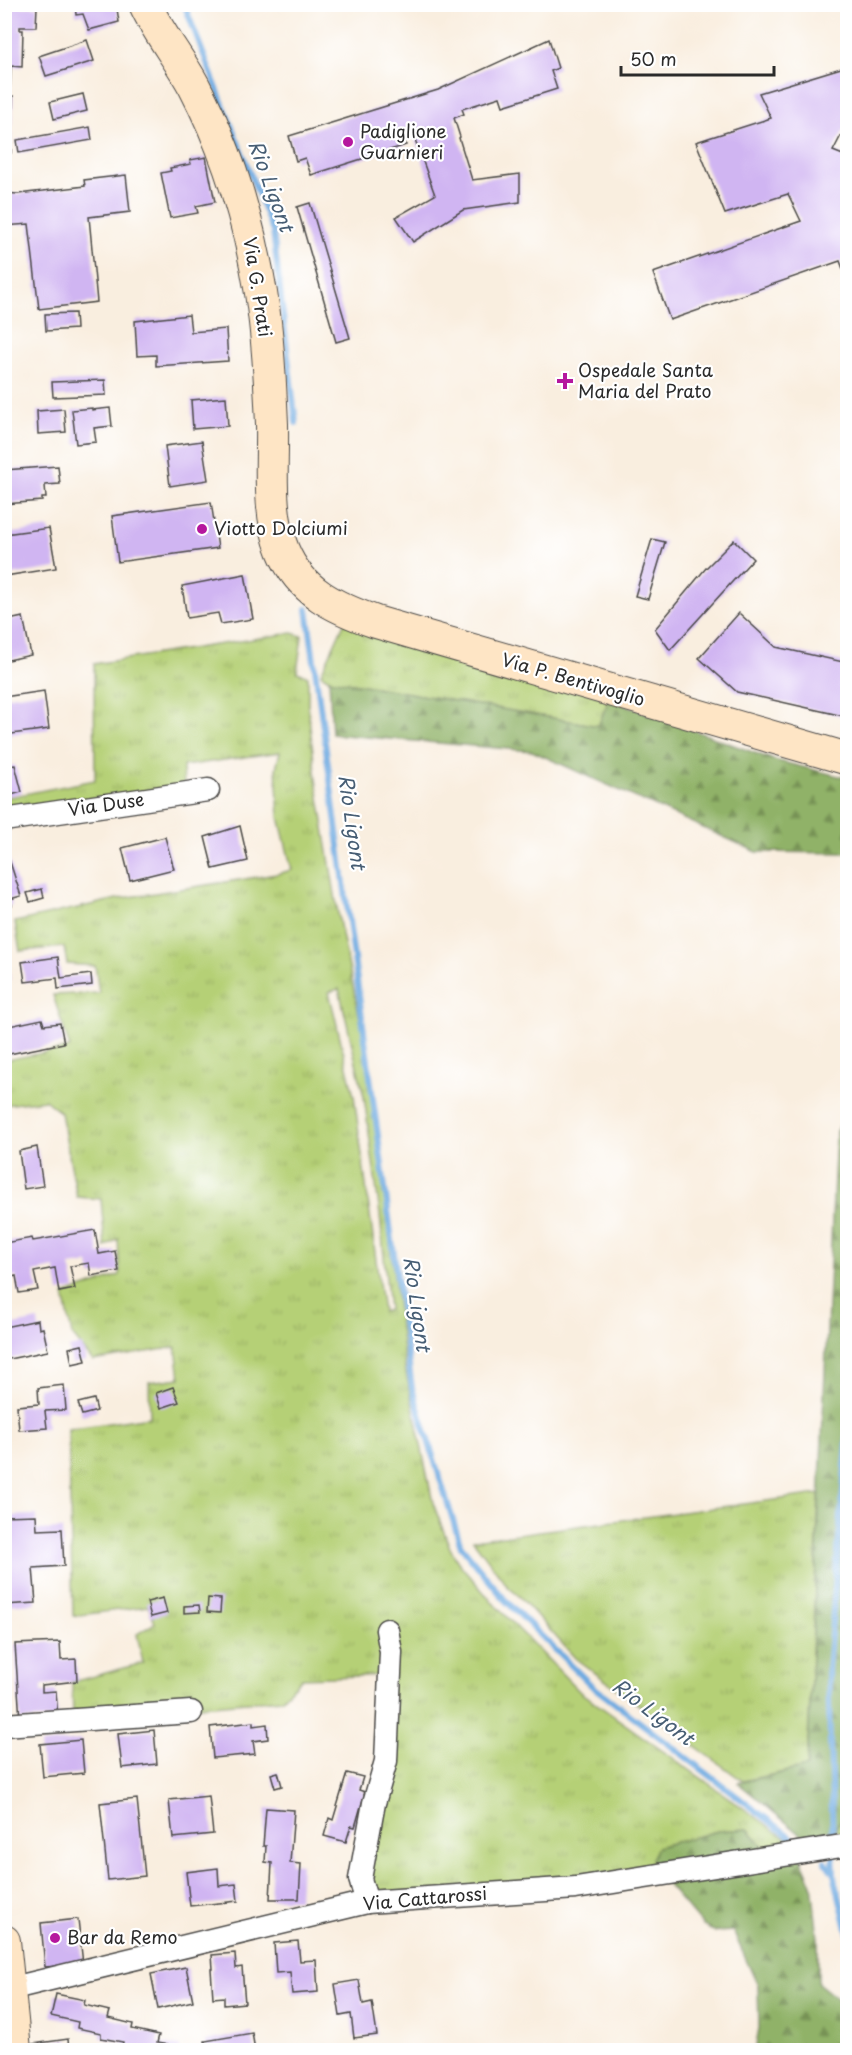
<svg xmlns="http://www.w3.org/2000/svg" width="852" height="2055" font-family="'Playpen Sans',sans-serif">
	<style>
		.grass { fill: url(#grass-tufts); stroke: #707e50; stroke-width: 1.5; fill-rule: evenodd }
		.forest { fill: url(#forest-firs); stroke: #5e6e49; stroke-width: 1.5 }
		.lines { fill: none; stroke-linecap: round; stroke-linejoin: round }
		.stream { stroke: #70abe1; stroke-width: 6 }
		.building { fill: #d0b5f2 }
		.street-casing { stroke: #4a4846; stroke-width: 25 }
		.secondary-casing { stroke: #4a4846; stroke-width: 34 }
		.street { stroke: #fff; stroke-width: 22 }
		.secondary { stroke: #fee5c5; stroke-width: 32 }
		.poi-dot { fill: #b5179e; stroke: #fff; stroke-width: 2 }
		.labels { text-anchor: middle; stroke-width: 4.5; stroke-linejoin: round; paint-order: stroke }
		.poi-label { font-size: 18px; fill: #2b2b2b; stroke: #fff; text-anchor: start }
		.street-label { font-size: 18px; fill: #2b2b2b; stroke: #fff }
		.water-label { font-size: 20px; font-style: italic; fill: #475e74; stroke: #fff }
	</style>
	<defs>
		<pattern id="grass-tufts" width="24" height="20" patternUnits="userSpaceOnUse" patternTransform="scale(1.5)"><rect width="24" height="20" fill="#b5d076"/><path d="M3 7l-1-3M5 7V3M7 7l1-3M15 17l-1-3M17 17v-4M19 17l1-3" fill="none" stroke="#9cb366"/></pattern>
		<pattern id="forest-firs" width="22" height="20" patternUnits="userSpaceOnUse" patternTransform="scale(1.5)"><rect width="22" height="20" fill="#90b267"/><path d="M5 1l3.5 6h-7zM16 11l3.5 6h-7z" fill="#769155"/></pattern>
	</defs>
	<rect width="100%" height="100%" fill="#fff"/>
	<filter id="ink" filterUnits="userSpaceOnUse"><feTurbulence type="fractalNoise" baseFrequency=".0167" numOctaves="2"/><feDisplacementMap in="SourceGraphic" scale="12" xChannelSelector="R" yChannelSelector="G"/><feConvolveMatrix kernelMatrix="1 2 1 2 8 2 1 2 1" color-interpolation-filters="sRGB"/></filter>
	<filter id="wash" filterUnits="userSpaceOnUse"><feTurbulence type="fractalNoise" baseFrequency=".008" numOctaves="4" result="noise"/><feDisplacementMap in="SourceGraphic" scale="24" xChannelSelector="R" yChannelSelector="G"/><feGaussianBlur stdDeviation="1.35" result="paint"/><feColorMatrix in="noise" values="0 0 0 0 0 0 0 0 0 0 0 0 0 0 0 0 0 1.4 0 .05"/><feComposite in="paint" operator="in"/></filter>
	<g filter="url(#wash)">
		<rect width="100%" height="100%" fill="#f9eedf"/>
		<!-- grass -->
		<g class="grass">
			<polygon points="346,619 609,699 599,726 329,679 321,674"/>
			<path d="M 292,633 L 302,636 L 297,672 L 308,676 L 308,708 L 316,779 L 340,925 L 368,1057 L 405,1368 L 433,1503 L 450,1548 L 458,1562 L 492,1602 L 580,1692 L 805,1852 L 765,1848 L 748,1829 L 718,1831 L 657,1847 L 659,1869 L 367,1902 L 390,1675 L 302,1678 L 281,1699 L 73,1717 L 72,1682 L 143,1663 L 137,1634 L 155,1623 L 148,1606 L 73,1616 L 68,1429 L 150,1417 L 149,1382 L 180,1378 L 176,1347 L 93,1361 L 72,1335 L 64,1295 L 120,1275 L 118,1239 L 105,1247 L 101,1199 L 77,1197 L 61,1113 L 45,1100 L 5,1105 L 5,1060 L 70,1048 L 53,995 L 99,993 L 95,966 L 67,964 L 64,947 L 20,951 L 15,922 L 117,899 L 277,874 L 292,870 L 279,817 L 276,768 L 280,752 L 183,766 L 184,787 L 5,810 L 4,798 L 95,780 L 94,664 ZM 339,989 L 364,1097 L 380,1215 L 389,1310 L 383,1312 L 354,1096 L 329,992 Z"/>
			<polygon points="819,1494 807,1767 743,1781 576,1659 518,1595 509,1588 473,1540"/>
			<polygon points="847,1812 847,1861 840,1846 836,1827"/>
		</g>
		<!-- forest -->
		<g class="forest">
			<polygon points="329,679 598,726 609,699 774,760 847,778 847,853 757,852 532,751 332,734"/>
			<polygon points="847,1114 848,1643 844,1667 848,1695 847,1812 836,1827 809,1841 738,1783 807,1767 836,1131"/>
			<polygon points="748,1829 765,1848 799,1854 812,1884 818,1938 818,1983 839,2000 847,2000 847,2050 755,2050 759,2028 758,1986 733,1931 715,1932 703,1926 667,1884 659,1869 651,1859 657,1847 718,1831"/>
		</g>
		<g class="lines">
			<!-- stream -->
			<g class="stream">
				<polyline points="184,4 273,232 296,423"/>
				<polyline points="307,609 412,1388 461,1546 506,1601 591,1685 801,1845"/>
				<polyline points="833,1843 828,1670 848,1433"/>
				<polyline points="833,1853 834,1874"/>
				<polyline points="825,1861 834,1874 848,1933"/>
			</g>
		</g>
		<g id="blocks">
			<!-- building -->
			<g class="building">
				<polygon points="75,4 121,4 122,8 117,9 119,22 89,30 83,14 76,15"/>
				<polygon points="5,7 37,7 36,27 20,27 20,30 23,30 22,67 11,66 10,96 13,96 11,153 5,153"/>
				<polygon points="549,39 558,68 551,71 557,89 503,106 500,97 462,109 464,114 454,118 460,137 459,138 472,180 520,174 520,202 463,210 413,242 396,217 435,195 413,134 404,138 406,145 311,175 305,158 296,161 289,136 438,90"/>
				<polygon points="87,40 94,61 46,76 39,56"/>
				<polygon points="848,63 848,122 833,151 848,157 848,282 840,261 670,320 653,273 801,221 788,194 725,214 696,142 771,118 759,93 841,68"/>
				<polygon points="83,94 87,111 54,119 50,102"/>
				<polygon points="90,127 92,140 19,153 17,140"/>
				<polygon points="206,157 215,202 196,206 198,213 170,218 161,173 171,171 170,168 191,164 190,160"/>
				<polygon points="126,175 130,212 89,217 97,302 39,309 29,224 4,226 4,193 18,194 85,186 84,180"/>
				<polygon points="310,203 350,338 336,342 297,207"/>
				<polygon points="4,254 8,254 6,283 4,282"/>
				<polygon points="75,313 76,329 46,331 45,314"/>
				<polygon points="189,315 191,332 226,329 228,361 156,366 156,355 137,356 135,321"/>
				<polygon points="105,380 106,395 53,397 52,382"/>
				<rect x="4" y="381" width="3" height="20"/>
				<polygon points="226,397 228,426 193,429 191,400"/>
				<polygon points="92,408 92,410 110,408 112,426 94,428 96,442 76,444 72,410"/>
				<polygon points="64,409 66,432 38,434 37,411"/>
				<polygon points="202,441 208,480 170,486 165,446"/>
				<polygon points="58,466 60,484 45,485 46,498 42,498 42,501 4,504 4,470"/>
				<polygon points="211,502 218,548 118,562 112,516"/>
				<polygon points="49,528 56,568 5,576 5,534"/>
				<polygon points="652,539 665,542 648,599 635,596"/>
				<polygon points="734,540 753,559 670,650 655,629 706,568"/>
				<polygon points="245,574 253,619 221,624 218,613 187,618 182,586"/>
				<polygon points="739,613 776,647 848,663 848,717 737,692 699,658"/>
				<polygon points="23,617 31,655 4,661 4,621"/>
				<polygon points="44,691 49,729 4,735 4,697"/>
				<polygon points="4,755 8,766 15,765 22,792 4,797"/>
				<polygon points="240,826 248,861 213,869 205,837"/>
				<polygon points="165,837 174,869 130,880 122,848"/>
				<polygon points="9,859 21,896 10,899 12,905 4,908 4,861"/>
				<polygon points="42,889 44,898 30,902 27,893"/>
				<polygon points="4,948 7,948 10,980 4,980"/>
				<polygon points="58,957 61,978 91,974 92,985 58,989 57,978 25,982 22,962"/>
				<polygon points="42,1019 44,1025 60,1023 64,1043 4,1055 4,1027"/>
				<polygon points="37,1147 43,1186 24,1189 19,1151"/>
				<polygon points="95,1230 99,1254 115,1251 119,1271 91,1276 89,1263 70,1266 75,1289 59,1292 55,1268 34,1272 38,1290 19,1293 16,1276 7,1278 4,1243 32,1238 33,1241"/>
				<polygon points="38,1320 39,1329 43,1328 48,1351 4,1360 4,1327"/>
				<polygon points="82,1345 86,1361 72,1364 69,1348"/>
				<polygon points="64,1385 66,1410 45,1411 47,1428 19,1430 17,1406 39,1404 38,1388"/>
				<polygon points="173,1387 179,1402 161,1408 156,1393"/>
				<polygon points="94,1399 97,1411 82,1415 78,1403"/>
				<polygon points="36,1515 37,1530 62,1529 64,1566 33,1568 36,1603 4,1605 4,1516"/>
				<polygon points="163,1598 167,1613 151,1617 147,1602"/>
				<polygon points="208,1598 221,1599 220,1613 207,1612"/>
				<polygon points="199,1605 200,1612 184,1613 184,1606"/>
				<polygon points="60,1642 61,1660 76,1659 77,1681 42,1685 42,1692 56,1691 58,1718 20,1720 15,1644"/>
				<polygon points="253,1722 253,1726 267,1724 268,1739 253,1741 255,1754 213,1758 210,1727"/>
				<polygon points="154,1730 157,1764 122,1768 118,1734"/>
				<polygon points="81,1740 84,1773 43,1777 40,1744"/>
				<polygon points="278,1772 282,1786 275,1788 271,1774"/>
				<polygon points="347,1773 363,1777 359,1790 365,1792 355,1827 351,1826 346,1842 324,1836 329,1818 333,1820"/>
				<polygon points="209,1796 213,1834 173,1838 169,1800"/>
				<polygon points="137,1799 145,1876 108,1880 100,1803"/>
				<polygon points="266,1808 294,1810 290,1863 301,1864 299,1899 270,1899 272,1863 265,1862 266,1846 263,1846"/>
				<polygon points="218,1868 219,1886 236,1884 238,1901 190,1906 186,1872"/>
				<polygon points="78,1919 83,1964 45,1967 41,1923"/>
				<polygon points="298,1941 300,1961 316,1960 318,1992 292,1994 290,1972 276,1973 274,1943"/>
				<polygon points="235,1953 236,1968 242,1967 245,2003 224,2005 224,1997 213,1998 211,1969 213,1969 212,1955"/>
				<polygon points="186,1967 193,2001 158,2009 151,1974"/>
				<polygon points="359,1980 363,2004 372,2002 377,2035 354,2038 351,2014 340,2016 335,1984"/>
				<polygon points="56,1994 85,2000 84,2005 110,2011 108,2018 133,2024 132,2029 159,2035 157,2043 180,2047 179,2050 121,2050 123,2042 101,2038 101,2033 77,2028 78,2022 51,2016"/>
				<polygon points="252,2033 255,2050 207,2050 205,2041"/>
				<polygon points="68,2039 69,2050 34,2050 33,2044"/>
			</g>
		</g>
	</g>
	<g filter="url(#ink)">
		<use href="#blocks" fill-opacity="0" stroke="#4a4846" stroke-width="1.5"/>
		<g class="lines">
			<!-- street casing -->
			<g class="street-casing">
				<g id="street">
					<polyline points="4,820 208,790"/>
					<polyline points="4,1725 191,1712"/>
					<polyline points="367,1902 360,1879 374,1803 386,1761 391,1652 387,1630"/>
					<polyline points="9,1989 367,1902 576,1888 848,1845"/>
				</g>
			</g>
			<!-- secondary casing -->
			<g class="secondary-casing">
				<g id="secondary">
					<path d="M 145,4 C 158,33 179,58 194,86 C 228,151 249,221 261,293 C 268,336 270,381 272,424 C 273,465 267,511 283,550 C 300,592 336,608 376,622 L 848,759"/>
					<polyline points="4,1941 15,2050"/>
				</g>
			</g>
			<!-- street -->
			<use href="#street" class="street"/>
			<!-- secondary -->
			<use href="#secondary" class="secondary"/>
		</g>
	</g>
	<!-- markers -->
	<g class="poi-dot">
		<circle cx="348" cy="142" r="6"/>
		<path d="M562 372h6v6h6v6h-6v6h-6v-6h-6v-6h6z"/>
		<circle cx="202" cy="529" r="6"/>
		<circle cx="55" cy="1938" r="6"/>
	</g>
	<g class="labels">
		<!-- poi labels -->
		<g class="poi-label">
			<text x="360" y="138">Padiglione<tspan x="360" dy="21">Guarnieri</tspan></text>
			<text x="578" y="377">Ospedale Santa<tspan x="578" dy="21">Maria del Prato</tspan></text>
			<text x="214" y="535">Viotto Dolciumi</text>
			<text x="67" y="1944">Bar da Remo</text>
		</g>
		<!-- street labels -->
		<g class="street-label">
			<text transform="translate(257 287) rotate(81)" y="6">Via G. Prati</text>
			<text transform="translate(573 680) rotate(16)" y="6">Via P. Bentivoglio</text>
			<text transform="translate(106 805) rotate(-8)" y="6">Via Duse</text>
			<text transform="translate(425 1899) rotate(-5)" y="6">Via Cattarossi</text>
		</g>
		<!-- water labels -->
		<g class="water-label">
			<text transform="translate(271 186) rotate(70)" y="7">Rio Ligont</text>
			<text transform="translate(352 822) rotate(82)" y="7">Rio Ligont</text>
			<text transform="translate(417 1304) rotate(82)" y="7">Rio Ligont</text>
			<text transform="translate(653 1712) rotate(37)" y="7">Rio Ligont</text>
		</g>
	</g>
	<!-- margin -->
	<rect width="852" height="2055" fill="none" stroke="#fff" stroke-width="24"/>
	<!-- scale -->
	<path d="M621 66v9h153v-9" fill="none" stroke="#2b2b2b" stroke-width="3"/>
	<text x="630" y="66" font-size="18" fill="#2b2b2b" stroke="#ffffff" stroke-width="4.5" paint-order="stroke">50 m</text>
</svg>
